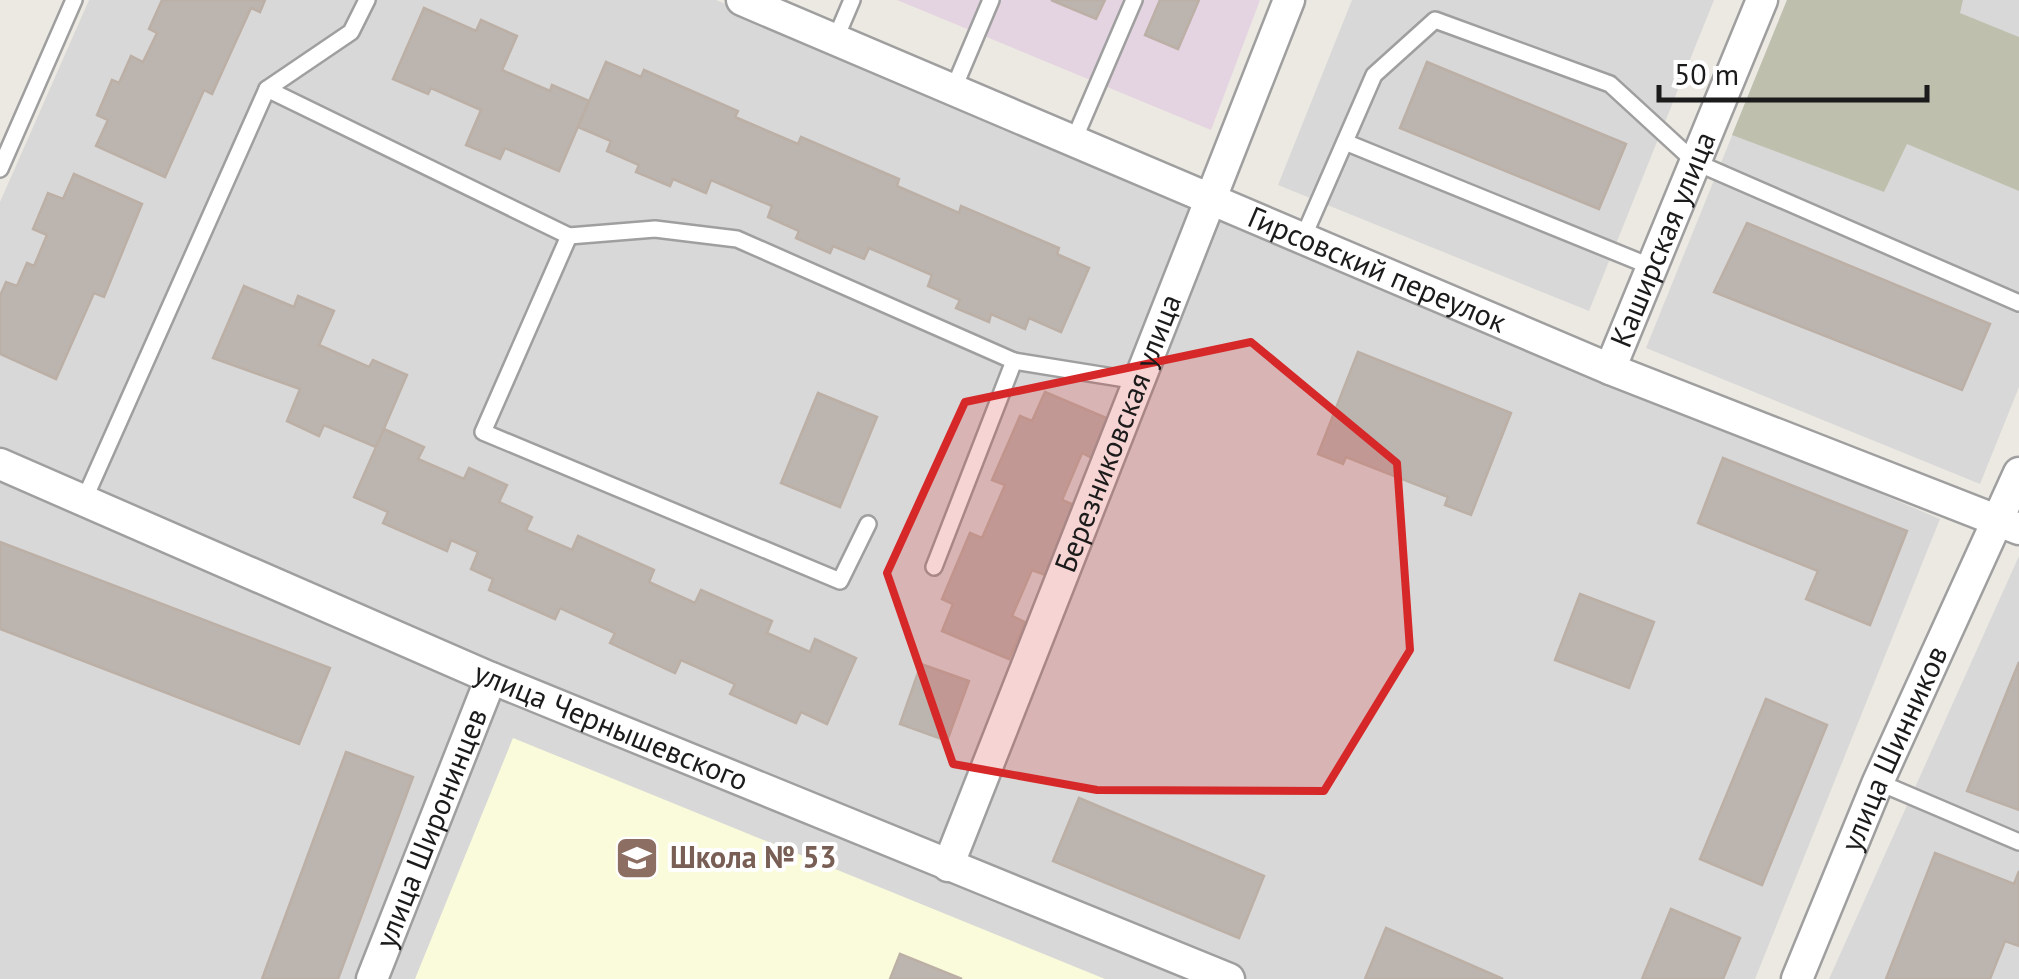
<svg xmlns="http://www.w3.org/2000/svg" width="2019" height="979" font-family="'PT Sans',sans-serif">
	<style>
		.residential { fill: #d9d8d8 }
		.industrial { fill: #e4d4e1 }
		.education { fill: #fafbdb }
		.construction { fill: #bfbfae }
		.building { fill: #bcb5af; stroke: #bcb0a6; stroke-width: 2.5 }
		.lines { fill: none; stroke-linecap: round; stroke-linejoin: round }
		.lane-casing { stroke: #9f9f9f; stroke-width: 20 }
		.street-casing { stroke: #9f9f9f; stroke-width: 35 }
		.lane { stroke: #fff; stroke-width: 15 }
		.street { stroke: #fff; stroke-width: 30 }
		.marked { fill: #d62828; fill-opacity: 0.2; stroke: #d62828; stroke-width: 8; stroke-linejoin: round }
		.labels { text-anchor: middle; stroke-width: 8; stroke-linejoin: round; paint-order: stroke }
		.street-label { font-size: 30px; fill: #1b1b1b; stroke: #fff }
		.education-label { font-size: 30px; font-weight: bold; fill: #785e54; stroke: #fff; text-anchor: start }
	</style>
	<rect width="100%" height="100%" fill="#ece9e2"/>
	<!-- residential -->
	<g class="residential">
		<polygon points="89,0 716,0 1940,519 1755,979 0,979 0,202"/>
		<polygon points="1352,0 1714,0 1589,311 1278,185"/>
		<polygon points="1787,0 2019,0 2019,387 1980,484 1646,348"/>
		<polygon points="2019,556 2019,979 1829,979"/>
	</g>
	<!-- industrial -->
	<polygon class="industrial" points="897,0 1260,0 1211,130"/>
	<!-- education -->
	<polygon class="education" points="513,738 1105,979 415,979"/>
	<!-- construction -->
	<polygon class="construction" points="1787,0 1963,0 1960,13 2019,37 2019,191 1907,144 1884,192 1732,135"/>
	<!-- building -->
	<g class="building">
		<polygon points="162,0 265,0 260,12 251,8 212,94 204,90 165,177 96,146 108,120 97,115 112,80 119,83 131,56 143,62 157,33 149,29"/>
		<polygon points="1051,0 1105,0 1096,19"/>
		<polygon points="1160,0 1199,0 1178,49 1145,35"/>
		<polygon points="424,8 476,31 481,20 517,36 502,70 550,91 552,85 589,101 559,171 505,148 500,159 466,145 481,110 431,88 428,94 393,79"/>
		<polygon points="606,62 641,77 644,70 738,111 735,117 798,144 801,137 899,179 897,186 959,213 961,206 1059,248 1057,254 1089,268 1061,332 1029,318 1025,329 991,314 989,322 956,308 960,300 928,286 932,275 869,248 864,259 833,246 830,253 796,238 799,231 768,217 772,206 711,180 706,193 673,179 670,186 636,172 639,165 607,151 611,141 578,127"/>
		<polygon points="1427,62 1626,144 1599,209 1400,128"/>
		<polygon points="74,174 142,204 104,297 94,293 56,379 0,354 0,296 6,282 17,286 27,263 34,266 47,235 33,229 48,193 63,199"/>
		<polygon points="1747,223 1990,324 1962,390 1714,292"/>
		<polygon points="244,286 294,307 298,296 334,311 319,345 369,367 373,360 407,375 376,447 324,425 319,436 287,421 300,389 213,358"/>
		<polygon points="1358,352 1511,413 1471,515 1445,505 1448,497 1346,457 1343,464 1318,454"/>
		<polygon points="1045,392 1111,420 1094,459 1082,453 1062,500 1074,505 1045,575 1032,570 1012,616 1025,622 1009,659 942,631 953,604 942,599 970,533 982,538 1005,485 992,480 1020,416 1032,421"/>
		<polygon points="818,393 877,417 840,507 781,483"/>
		<polygon points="384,429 424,447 418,459 464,479 469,468 507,485 499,502 532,517 526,530 572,550 578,536 654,570 649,582 695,603 701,590 772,621 767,633 810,652 815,639 856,658 827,724 801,712 796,723 730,694 735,684 681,660 675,673 610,643 615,633 560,608 555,619 489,590 493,579 471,569 478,552 451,540 447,551 383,523 388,512 354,497"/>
		<polygon points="1723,458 1907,531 1870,625 1806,599 1818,571 1698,523"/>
		<polygon points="0,542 330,668 299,744 0,629"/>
		<polygon points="1580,594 1654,622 1629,688 1555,660"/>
		<polygon points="2019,662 2019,810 1967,791"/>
		<polygon points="921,664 969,681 947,741 900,724"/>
		<polygon points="1766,699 1827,725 1762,885 1700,859"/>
		<polygon points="346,752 413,777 338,979 262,979"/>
		<polygon points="1079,798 1264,876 1239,938 1053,861"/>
		<polygon points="1935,853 2014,884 2019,871 2019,946 2005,941 1990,979 1886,979"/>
		<polygon points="1671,909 1740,938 1723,979 1642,979"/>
		<polygon points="1386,928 1503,979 1365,979"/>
		<polygon points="900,954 962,979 890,979"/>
	</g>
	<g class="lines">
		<!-- lane casing -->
		<g class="lane-casing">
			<g id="lane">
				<polyline points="835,40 852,0"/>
				<polyline points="267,89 351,32 367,0"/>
				<polyline points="953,90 991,0"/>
				<polyline points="1073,142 1134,0"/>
				<polyline points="1345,142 1652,267"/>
				<polyline points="0,169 74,0"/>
				<polyline points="569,236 655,229 737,239 1014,361 934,567"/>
				<polyline points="1302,240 1374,75 1435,20 1610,84 1695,162 2019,303"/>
				<polyline points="1014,361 1138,381"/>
				<polyline points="84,500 267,89 569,236 483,432 840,581 868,524"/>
				<polyline points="1878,782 2019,842"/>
			</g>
		</g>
		<!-- street casing -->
		<g class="street-casing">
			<g id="street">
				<path id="s1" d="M 742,0 L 1610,369 L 2019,529"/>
				<path id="s2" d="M 1610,369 L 1762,0"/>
				<path id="s3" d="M 0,464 L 491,678 L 1229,979"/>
				<path id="s4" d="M 948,866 L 1289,0"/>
				<path id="s5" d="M 372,979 L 491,678"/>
				<path id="s6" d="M 1797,979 L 1878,782 L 2019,473"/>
			</g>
		</g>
		<!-- lane -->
		<use href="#lane" class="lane"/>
		<!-- street -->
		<use href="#street" class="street"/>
	</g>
	<!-- marked area -->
	<path class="marked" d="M 1251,342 L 1397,463 L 1410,650 L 1324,791 L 1097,790 L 953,764 L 887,573 L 965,402 Z"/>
	<!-- icons -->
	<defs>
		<g id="school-square" transform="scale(2.25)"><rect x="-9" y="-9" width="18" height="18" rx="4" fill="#8d6e63" stroke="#fff"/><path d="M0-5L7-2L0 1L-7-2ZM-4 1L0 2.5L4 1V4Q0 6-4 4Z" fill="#fff"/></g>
	</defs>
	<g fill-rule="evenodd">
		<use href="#school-square" x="637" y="858"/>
	</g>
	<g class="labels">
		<!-- street labels -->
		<g class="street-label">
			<text dy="10" stroke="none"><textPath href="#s2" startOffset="140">Каширская улица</textPath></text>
			<text dy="10" stroke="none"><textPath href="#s1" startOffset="690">Гирсовский переулок</textPath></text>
			<text dy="10" stroke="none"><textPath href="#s4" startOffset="465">Березниковская улица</textPath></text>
			<text dy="10" stroke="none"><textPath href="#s3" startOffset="665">улица Чернышевского</textPath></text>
			<text dy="10" stroke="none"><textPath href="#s6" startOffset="250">улица Шинников</textPath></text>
			<text dy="10" stroke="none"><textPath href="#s5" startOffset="162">улица Широнинцев</textPath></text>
		</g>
		<!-- education labels -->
		<g class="education-label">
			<text x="670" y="868">Школа № 53</text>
		</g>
	</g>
	<!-- scale -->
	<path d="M1659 85v15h268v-15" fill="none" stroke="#1b1b1b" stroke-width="5"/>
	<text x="1674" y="85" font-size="30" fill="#1b1b1b" stroke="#ffffff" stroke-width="8" paint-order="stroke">50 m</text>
</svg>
